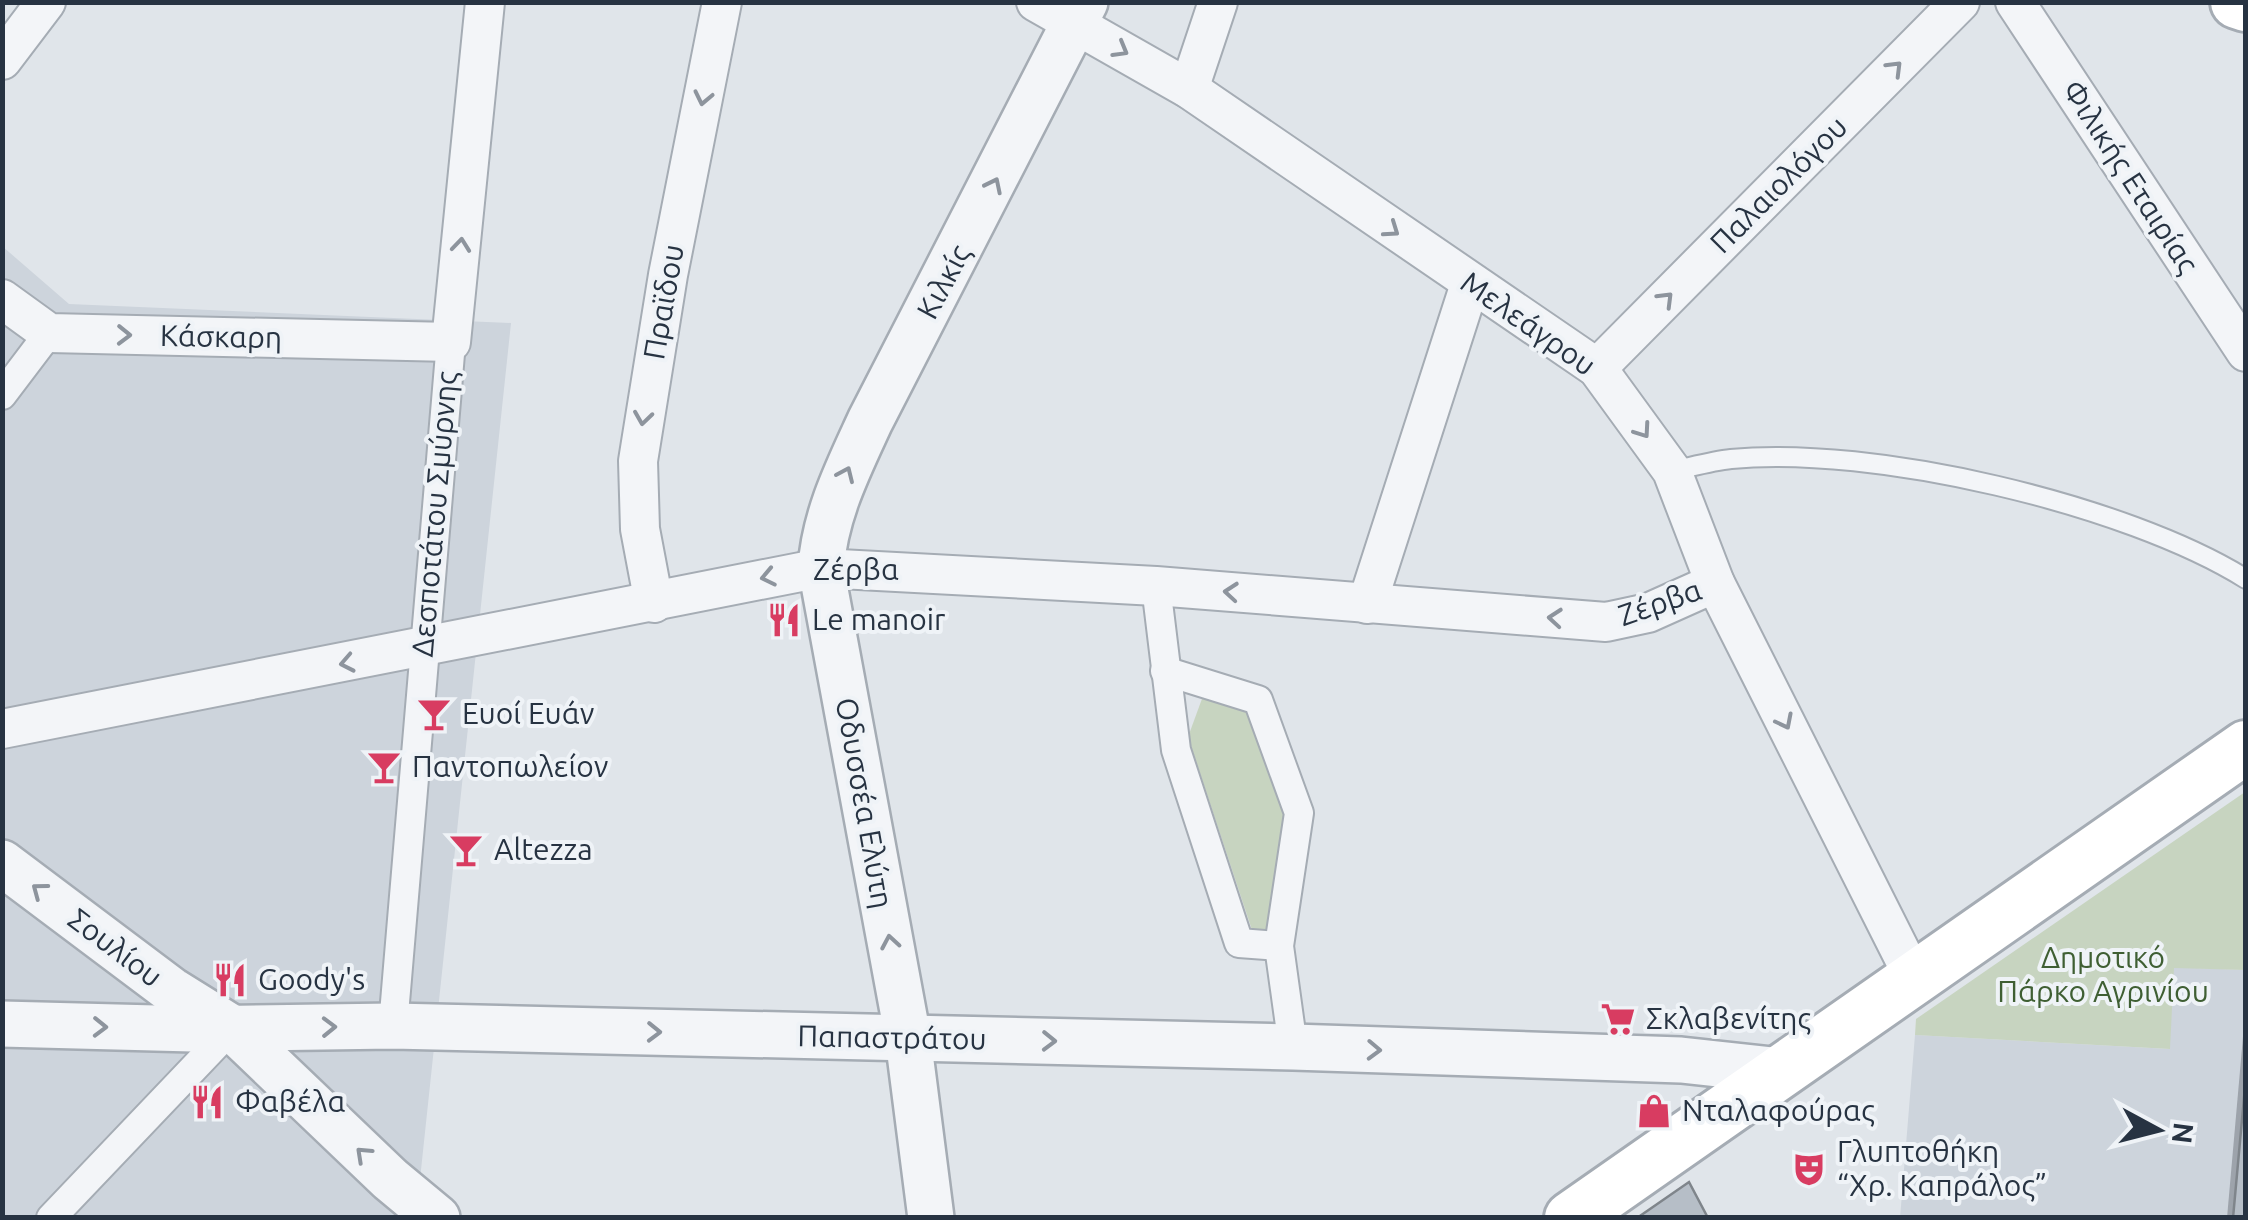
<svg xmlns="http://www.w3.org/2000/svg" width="2248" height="1220" font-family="Ubuntu,sans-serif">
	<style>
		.built { fill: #cdd4dc }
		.green { fill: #c7d4c0 }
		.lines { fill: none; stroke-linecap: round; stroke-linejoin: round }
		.service-casing { stroke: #a5acb4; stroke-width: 22 }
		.pedestrian-casing { stroke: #a5acb4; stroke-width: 32 }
		.minor-casing { stroke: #a5acb4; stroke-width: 42 }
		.tertiary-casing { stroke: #a5acb4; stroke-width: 50 }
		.secondary-casing { stroke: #a5acb4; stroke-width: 58 }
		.service { stroke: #f3f5f8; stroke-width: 18 }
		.pedestrian { stroke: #f3f5f8; stroke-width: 28 }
		.minor { stroke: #f3f5f8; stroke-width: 38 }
		.tertiary { stroke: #f3f5f8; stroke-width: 45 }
		.secondary { stroke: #fff; stroke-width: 52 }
		.wall { fill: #9da3ab }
		.building { fill: #b6bec7; stroke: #7f858b; stroke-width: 2.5 }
		.oneway { stroke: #8d949d }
		.labels { text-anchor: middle; stroke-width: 8; stroke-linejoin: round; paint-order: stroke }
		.street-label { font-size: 30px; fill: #273342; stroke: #eff3f7 }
		.poi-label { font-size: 30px; fill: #273342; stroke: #eff3f7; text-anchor: start }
		.park-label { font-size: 30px; fill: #3f5f33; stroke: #eff3f7 }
	</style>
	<rect width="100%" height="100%" fill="#e0e5ea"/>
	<!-- built -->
	<g class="built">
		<polygon points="2,246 69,304 511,323 416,1217 3,1217"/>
		<polygon points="2173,967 2245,970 2245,1217 1900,1218 1915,1035 2169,1049"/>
	</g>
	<!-- green -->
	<g class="green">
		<polygon points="1203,696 1249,712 1286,812 1266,937 1254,936 1188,737"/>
		<polygon points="2245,792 2245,970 2174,968 2170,1049 1915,1035 1916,1019"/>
	</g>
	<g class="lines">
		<!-- service casing -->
		<g class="service-casing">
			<path id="service" d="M 1672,471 C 1691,467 1712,461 1731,459 C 1872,445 2126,504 2246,579"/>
		</g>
		<!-- pedestrian casing -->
		<g class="pedestrian-casing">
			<g id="pedestrian">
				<polyline points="2,395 49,333"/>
				<polyline points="1156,586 1176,750 1239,943 1279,946"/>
				<polyline points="1165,671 1258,700 1299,813 1279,946 1293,1047"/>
				<polyline points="393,1026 451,342"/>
				<polyline points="51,1218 232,1028"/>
			</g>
		</g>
		<!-- minor casing -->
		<g class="minor-casing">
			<g id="minor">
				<polyline points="1036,2 1189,89 1597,368 1672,471 1715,583 1913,976"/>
				<polyline points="2015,2 2246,352"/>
				<polyline points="2,60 46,2"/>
				<polyline points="1189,89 1218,2"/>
				<polyline points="2,299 49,333 451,342 485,2"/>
				<polyline points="1597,368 1960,2"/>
				<polyline points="654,603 640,529 638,461 668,275 722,2"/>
				<polyline points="1367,604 1470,284"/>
				<polyline points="2,729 821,568 1156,586 1606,622 1648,613 1715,583"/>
			</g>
		</g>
		<!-- tertiary casing -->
		<g class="tertiary-casing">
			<g id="tertiary">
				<polyline points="2,863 171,990 232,1028 390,1179 437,1218"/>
				<polyline points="2,1024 193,1029 393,1026 1293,1047 1681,1060 1781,1071"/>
				<path d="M 931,1218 L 908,1038 L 821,568 C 825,514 848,469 870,421 L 1085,2"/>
			</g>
		</g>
		<!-- secondary casing -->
		<g class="secondary-casing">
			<g id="secondary">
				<polyline points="2237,2 2246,5"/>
				<polyline points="1571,1218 2246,747"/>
			</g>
		</g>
		<!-- service -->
		<use href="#service" class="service"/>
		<!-- pedestrian -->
		<use href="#pedestrian" class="pedestrian"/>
		<!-- minor -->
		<use href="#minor" class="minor"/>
		<!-- tertiary -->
		<use href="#tertiary" class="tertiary"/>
		<!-- secondary -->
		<use href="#secondary" class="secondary"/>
	</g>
	<!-- wall -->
	<polygon class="wall" points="2246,1012 2246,1218 2227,1218 2245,1014"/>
	<!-- building -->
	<g class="building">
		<polygon points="2246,1076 2246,1218 2233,1218"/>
		<polygon points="1689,1182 1708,1218 1637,1218"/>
	</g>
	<!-- one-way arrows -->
	<defs><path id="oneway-chevron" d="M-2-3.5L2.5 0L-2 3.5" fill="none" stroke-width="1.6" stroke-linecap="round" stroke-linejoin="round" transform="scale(2.5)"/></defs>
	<g class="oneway">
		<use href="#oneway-chevron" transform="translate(1121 50) rotate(30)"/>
		<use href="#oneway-chevron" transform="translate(1895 68) rotate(-45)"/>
		<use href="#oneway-chevron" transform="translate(703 98) rotate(102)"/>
		<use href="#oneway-chevron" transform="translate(994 185) rotate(-64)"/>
		<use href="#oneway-chevron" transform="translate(1392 230) rotate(35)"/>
		<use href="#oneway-chevron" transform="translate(461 245) rotate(-84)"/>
		<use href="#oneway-chevron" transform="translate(1666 299) rotate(-45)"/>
		<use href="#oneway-chevron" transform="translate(124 335) rotate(1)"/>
		<use href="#oneway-chevron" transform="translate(643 418) rotate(98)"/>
		<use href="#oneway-chevron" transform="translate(1643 431) rotate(55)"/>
		<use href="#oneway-chevron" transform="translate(846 474) rotate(-66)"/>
		<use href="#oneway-chevron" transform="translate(768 577) rotate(168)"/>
		<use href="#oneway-chevron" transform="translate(1231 592) rotate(-175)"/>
		<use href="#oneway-chevron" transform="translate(1555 618) rotate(-175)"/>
		<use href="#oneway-chevron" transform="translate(347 663) rotate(169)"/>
		<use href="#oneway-chevron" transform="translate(1785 722) rotate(63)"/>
		<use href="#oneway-chevron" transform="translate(39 890) rotate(-143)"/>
		<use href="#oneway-chevron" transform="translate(890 942) rotate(-100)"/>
		<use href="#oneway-chevron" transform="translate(100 1027) rotate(1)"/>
		<use href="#oneway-chevron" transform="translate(329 1027) rotate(-1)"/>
		<use href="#oneway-chevron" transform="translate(654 1032) rotate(1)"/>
		<use href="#oneway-chevron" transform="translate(1049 1041) rotate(1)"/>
		<use href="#oneway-chevron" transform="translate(1374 1050) rotate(2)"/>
		<use href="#oneway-chevron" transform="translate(363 1154) rotate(-137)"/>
	</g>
	<!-- icons -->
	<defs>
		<g id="restaurant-bare" transform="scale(2.7)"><path d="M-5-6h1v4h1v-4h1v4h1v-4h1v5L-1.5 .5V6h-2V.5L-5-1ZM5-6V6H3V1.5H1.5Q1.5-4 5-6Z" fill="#d83c61" stroke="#eff3f7" stroke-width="2.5" paint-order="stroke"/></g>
		<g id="bar-bare" transform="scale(2.7)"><path d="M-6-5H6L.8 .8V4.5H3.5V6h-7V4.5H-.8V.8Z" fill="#d83c61" stroke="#eff3f7" stroke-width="2.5" paint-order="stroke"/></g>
		<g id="supermarket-bare" transform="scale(2.7)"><path d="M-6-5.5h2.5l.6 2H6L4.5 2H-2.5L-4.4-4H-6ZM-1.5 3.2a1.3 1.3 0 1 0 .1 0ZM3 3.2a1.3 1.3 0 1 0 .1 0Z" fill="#d83c61" stroke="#eff3f7" stroke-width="2.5" paint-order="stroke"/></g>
		<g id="shop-bare" transform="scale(2.7)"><path d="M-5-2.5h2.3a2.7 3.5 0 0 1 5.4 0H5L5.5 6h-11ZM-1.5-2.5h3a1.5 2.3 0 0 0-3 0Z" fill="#d83c61" stroke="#eff3f7" stroke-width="2.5" paint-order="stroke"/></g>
		<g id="theatre-bare" transform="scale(2.7)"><path d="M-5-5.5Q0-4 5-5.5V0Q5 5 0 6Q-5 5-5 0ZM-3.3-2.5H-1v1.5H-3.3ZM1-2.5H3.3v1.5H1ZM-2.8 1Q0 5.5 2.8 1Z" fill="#d83c61" stroke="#eff3f7" stroke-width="2.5" paint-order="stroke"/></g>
	</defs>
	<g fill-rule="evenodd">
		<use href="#restaurant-bare" x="784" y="620"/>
		<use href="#bar-bare" x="434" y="714"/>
		<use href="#bar-bare" x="384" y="767"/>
		<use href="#bar-bare" x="466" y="850"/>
		<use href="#restaurant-bare" x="230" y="980"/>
		<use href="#supermarket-bare" x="1618" y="1019"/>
		<use href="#restaurant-bare" x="207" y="1102"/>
		<use href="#shop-bare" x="1654" y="1111"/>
		<use href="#theatre-bare" x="1809" y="1169"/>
	</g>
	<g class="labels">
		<!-- street labels -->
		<g class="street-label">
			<text transform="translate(2130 177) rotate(57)" y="10">Φιλικής Εταιρίας</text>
			<text transform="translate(1779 185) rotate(-45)" y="10">Παλαιολόγου</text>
			<text transform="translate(944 282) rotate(-62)" y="10">Κιλκίς</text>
			<text transform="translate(664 302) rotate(-80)" y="10">Πραϊδου</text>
			<text transform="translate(1528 324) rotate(35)" y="10">Μελεάγρου</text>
			<text transform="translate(221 337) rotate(1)" y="10">Κάσκαρη</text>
			<text transform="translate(435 514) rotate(-85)" y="10">Δεσποτάτου Σμύρνης</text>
			<text x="856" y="580">Ζέρβα</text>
			<text transform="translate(1660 603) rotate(-19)" y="10">Ζέρβα</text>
			<text transform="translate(864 803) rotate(80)" y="10">Οδυσσέα Ελύτη</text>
			<text transform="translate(115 948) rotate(37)" y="10">Σουλίου</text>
			<text transform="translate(892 1038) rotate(1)" y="10">Παπαστράτου</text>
		</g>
		<!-- poi labels -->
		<g class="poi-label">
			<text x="812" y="630">Le manoir</text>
			<text x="462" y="724">Ευοί Ευάν</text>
			<text x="412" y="777">Παντοπωλείον</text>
			<text x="494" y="860">Altezza</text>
			<text x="258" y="990">Goody's</text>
			<text x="1646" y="1029">Σκλαβενίτης</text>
			<text x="235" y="1112">Φαβέλα</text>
			<text x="1682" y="1121">Νταλαφούρας</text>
			<text x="1837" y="1162">Γλυπτοθήκη<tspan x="1837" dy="34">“Χρ. Καπράλος”</tspan></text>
		</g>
		<!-- park labels -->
		<g class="park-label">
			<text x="2103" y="968">Δημοτικό<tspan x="2103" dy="34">Πάρκο Αγρινίου</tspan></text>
		</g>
	</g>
	<!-- border -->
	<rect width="2248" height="1220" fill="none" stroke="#273342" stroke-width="10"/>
	<!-- north arrow -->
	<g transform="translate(2158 1130) rotate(97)" stroke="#eff3f7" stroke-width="8" paint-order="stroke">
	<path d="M0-8L18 38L0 25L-18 38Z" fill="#273342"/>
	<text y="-15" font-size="28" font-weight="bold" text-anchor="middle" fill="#273342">N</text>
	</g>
</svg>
